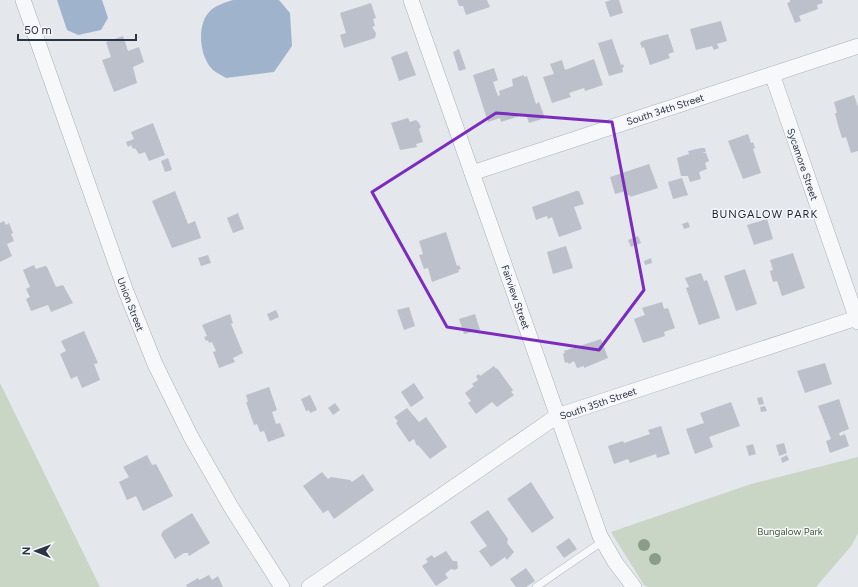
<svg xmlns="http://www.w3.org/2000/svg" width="858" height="587" font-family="Figtree,sans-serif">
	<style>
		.green { fill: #c9d6c5 }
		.water { fill: #9fb4cc }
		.building { fill: #bbc0ca }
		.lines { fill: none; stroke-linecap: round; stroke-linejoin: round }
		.lane-casing { stroke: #a9aeb7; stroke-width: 8 }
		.street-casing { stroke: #a9aeb7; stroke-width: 16 }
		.lane { stroke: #f7f8fa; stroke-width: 7 }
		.street { stroke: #f7f8fa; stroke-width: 15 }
		.tree { fill: #899d89 }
		.marked { fill: none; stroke: #7b2cbf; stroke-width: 3; stroke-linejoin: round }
		.labels { text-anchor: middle; stroke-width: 3; stroke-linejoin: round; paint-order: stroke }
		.street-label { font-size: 10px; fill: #2b3445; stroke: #f4f6f9 }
		.park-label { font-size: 10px; fill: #3f6138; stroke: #f4f6f9 }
		.neighbourhood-label { font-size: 11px; letter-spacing: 1px; fill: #1d2536; stroke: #f4f6f9 }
	</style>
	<rect width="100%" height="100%" fill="#e4e7ec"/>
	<!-- green -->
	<g class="green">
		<polygon points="0,383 100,587 0,587"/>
		<polygon points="858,457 858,533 852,545 816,587 648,587 644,585 611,532 751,484"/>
	</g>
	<!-- water -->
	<g class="water">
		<polygon points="57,0 102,0 108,18 101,30 78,35 67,30"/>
		<path d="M 233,0 L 279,0 L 290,13 L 292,46 L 274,72 L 226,78 C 222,75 216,73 213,70 C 199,57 196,23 211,10 C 217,5 226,2 233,0 Z"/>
	</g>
	<!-- building -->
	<g class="building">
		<polygon points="457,0 487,0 490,7 466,15 463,6 459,6"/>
		<polygon points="611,0 619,0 623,13 610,17 605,2"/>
		<polygon points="790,0 822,0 823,3 817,5 818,9 799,16 801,21 795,23 787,3 790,2"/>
		<polygon points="371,3 376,18 373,19 375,26 372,27 376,33 375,38 344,48 340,35 346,33 340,13"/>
		<polygon points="721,21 727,41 717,44 719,48 714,50 712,46 696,50 690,29"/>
		<polygon points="668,34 674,52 668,54 670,58 650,65 644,47 642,48 640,43 642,41"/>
		<polygon points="123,36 128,51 139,47 144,62 133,67 137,83 114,92 102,60 111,57 106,42"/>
		<polygon points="612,39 621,65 623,64 624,67 622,68 623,72 609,76 598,43"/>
		<polygon points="459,49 466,69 459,71 453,52"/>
		<polygon points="407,51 416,75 399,81 391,57"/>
		<polygon points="594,59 603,85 585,91 584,88 569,93 571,97 552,103 543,77 554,74 550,64 562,60 565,70"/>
		<polygon points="494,68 498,80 493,82 498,96 500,95 499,91 513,86 512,79 524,75 524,77 527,76 536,104 539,102 545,118 529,123 526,114 501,122 500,118 488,122 473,75"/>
		<polygon points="854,95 858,107 858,151 851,153 846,137 842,138 838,125 835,113 837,113 834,102"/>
		<polygon points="408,118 410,122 416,120 419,123 421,127 419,129 423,142 416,144 417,147 400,150 391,123"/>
		<polygon points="153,123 165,155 149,161 145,152 139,154 135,148 133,149 131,145 128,147 126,142 134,139 131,132"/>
		<polygon points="748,134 751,143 753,142 755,148 753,149 761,173 743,179 728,141"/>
		<polygon points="701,148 705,148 706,152 702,153 706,153 709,161 705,163 707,169 699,172 701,179 690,182 688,176 681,176 677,158 689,154 688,151"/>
		<polygon points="168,158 172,170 165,172 161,161"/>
		<polygon points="649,164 658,188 630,197 630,195 627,196 626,191 615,194 610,177"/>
		<polygon points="682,178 688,195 673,199 668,182"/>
		<polygon points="175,191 188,224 195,221 201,238 172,248 152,201"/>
		<polygon points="576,191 579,191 584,204 574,207 582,229 559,237 552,217 548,219 547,216 536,220 532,207"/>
		<polygon points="238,213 244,229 233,233 227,218"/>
		<polygon points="767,219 773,239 754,245 747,225"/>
		<polygon points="4,221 6,225 9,223 13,233 11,234 14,241 7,244 12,256 0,262 0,223"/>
		<polygon points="688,222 690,227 684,229 682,224"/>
		<polygon points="446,232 457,266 459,265 461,269 458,270 459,272 432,282 428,268 424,269 419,255 423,254 419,241"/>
		<polygon points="638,236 641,243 631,247 628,240"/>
		<polygon points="566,246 573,268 553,274 547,252"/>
		<polygon points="793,253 805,288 782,296 777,281 773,282 770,271 773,270 770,260"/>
		<polygon points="208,255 211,263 201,266 198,258"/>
		<polygon points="651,258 652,263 645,265 644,261"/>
		<polygon points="34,265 36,269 45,266 47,267 56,287 63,285 73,303 51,312 48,305 31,311 26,299 30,297 26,289 30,287 23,270"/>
		<polygon points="745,269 757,304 736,311 724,276"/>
		<polygon points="701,273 704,281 707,280 720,318 699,325 686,288 689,287 685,278"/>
		<polygon points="662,302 664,309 668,308 675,328 664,332 665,336 643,343 634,319 645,315 642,308"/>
		<polygon points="409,307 415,326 404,330 397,310"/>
		<polygon points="276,310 279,317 270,321 267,314"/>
		<polygon points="230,314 233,323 231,324 243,353 233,358 235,362 219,368 213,352 216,351 212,342 209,343 208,340 206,341 204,337 207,336 202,325"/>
		<polygon points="475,314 480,330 464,334 459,319"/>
		<polygon points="84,331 98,363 94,364 100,380 82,388 77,376 71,379 60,354 66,351 61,341"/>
		<polygon points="601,339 608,358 584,368 584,366 577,368 574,361 569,364 567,362 565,363 563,354 565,353 564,351"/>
		<polygon points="825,363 832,384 805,393 797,371"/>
		<polygon points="494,366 496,369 497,368 513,390 511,392 514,395 497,407 492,402 476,414 468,403 471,401 465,393 474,386 472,384 478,380 476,376 479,374 480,376"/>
		<polygon points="414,383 424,398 411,407 401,392"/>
		<polygon points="269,387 277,410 272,412 276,424 280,423 285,436 268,442 264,431 260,432 257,424 254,425 246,402 248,402 246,395"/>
		<polygon points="310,395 317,410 310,413 309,410 306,411 301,399"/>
		<polygon points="762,397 764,404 759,405 757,398"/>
		<polygon points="839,399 849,429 839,433 840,436 845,434 849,446 830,453 826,441 831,439 818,406"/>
		<polygon points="731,402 740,426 709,437 713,447 695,454 686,429 704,423 700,413"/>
		<polygon points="335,403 340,410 333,415 328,408"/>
		<polygon points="765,406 767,411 761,412 760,407"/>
		<polygon points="407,408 419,422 426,417 447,447 430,459 418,445 417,446 414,439 409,442 396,423 398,421 394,417"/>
		<polygon points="661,426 670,454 657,458 656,454 630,463 628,459 614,464 608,446 623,441 624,443 650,434 648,430"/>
		<polygon points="784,443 787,453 779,456 776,445"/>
		<polygon points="753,444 756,454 749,456 746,446"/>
		<polygon points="147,455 152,465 156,464 173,496 143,511 136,496 127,500 119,482 129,477 123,467"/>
		<polygon points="787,455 789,460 782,463 781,458"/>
		<polygon points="322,472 328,479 331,477 350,480 352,482 363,474 374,490 334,519 328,510 323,513 303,486"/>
		<polygon points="531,482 554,518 532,533 507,499"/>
		<polygon points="488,510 508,539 507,543 514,552 507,560 505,557 491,567 479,551 487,546 470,522"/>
		<polygon points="192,513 210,543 189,556 188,553 184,553 175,559 161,535 163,531"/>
		<polygon points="569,538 577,549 564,558 556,547"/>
		<polygon points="446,551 453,561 457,561 458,568 455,570 451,569 445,574 448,578 436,586 422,566 428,562 426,559 432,555 434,558"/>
		<polygon points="526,568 535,581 526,587 516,587 510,579"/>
		<polygon points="209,575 212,580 218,576 223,587 187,587 186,585 198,578 199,580"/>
	</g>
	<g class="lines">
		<!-- lane casing -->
		<g class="lane-casing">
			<polyline id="lane" points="536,587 603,541"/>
		</g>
		<!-- street casing -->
		<g class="street-casing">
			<g id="street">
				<polyline points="23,0 125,289 155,364 191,437 231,507 282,587"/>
				<polyline points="411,0 600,536 615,562 634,587"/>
				<polyline points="772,74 858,322"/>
				<polyline points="472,173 858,46"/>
				<polyline points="309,587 557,416 857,318"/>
			</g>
		</g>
		<!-- lane -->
		<use href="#lane" class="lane"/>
		<!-- street -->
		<use href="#street" class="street"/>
	</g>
	<!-- trees -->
	<g class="tree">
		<circle cx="644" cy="545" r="6"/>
		<circle cx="655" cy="559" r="6"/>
	</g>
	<!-- marked area -->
	<path class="marked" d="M 496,113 L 612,122 L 644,290 L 599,350 L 447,327 L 372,192 Z"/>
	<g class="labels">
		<!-- street labels -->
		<g class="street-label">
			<text transform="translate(665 109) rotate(-18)" y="4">South 34th Street</text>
			<text transform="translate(803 164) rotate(71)" y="4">Sycamore Street</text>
			<text transform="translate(516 297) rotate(71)" y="4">Fairview Street</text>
			<text transform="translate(131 304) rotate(69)" y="4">Union Street</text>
			<text transform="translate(598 403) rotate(-19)" y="4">South 35th Street</text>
		</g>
		<!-- park labels -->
		<g class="park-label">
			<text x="790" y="535">Bungalow Park</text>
		</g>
		<!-- neighbourhood labels -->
		<g class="neighbourhood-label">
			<text x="765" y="218">BUNGALOW PARK</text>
		</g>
	</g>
	<!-- north arrow -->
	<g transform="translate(36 551) rotate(271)" stroke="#f4f6f9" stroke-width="3" paint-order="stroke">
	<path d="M0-3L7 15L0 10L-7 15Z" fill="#2b3445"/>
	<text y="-6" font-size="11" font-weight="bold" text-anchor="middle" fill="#2b3445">N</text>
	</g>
	<!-- scale -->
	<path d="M18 34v6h118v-6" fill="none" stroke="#2b3445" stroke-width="2"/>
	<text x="24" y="34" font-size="12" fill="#2b3445" stroke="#f4f6f9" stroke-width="3" paint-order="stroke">50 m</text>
</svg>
